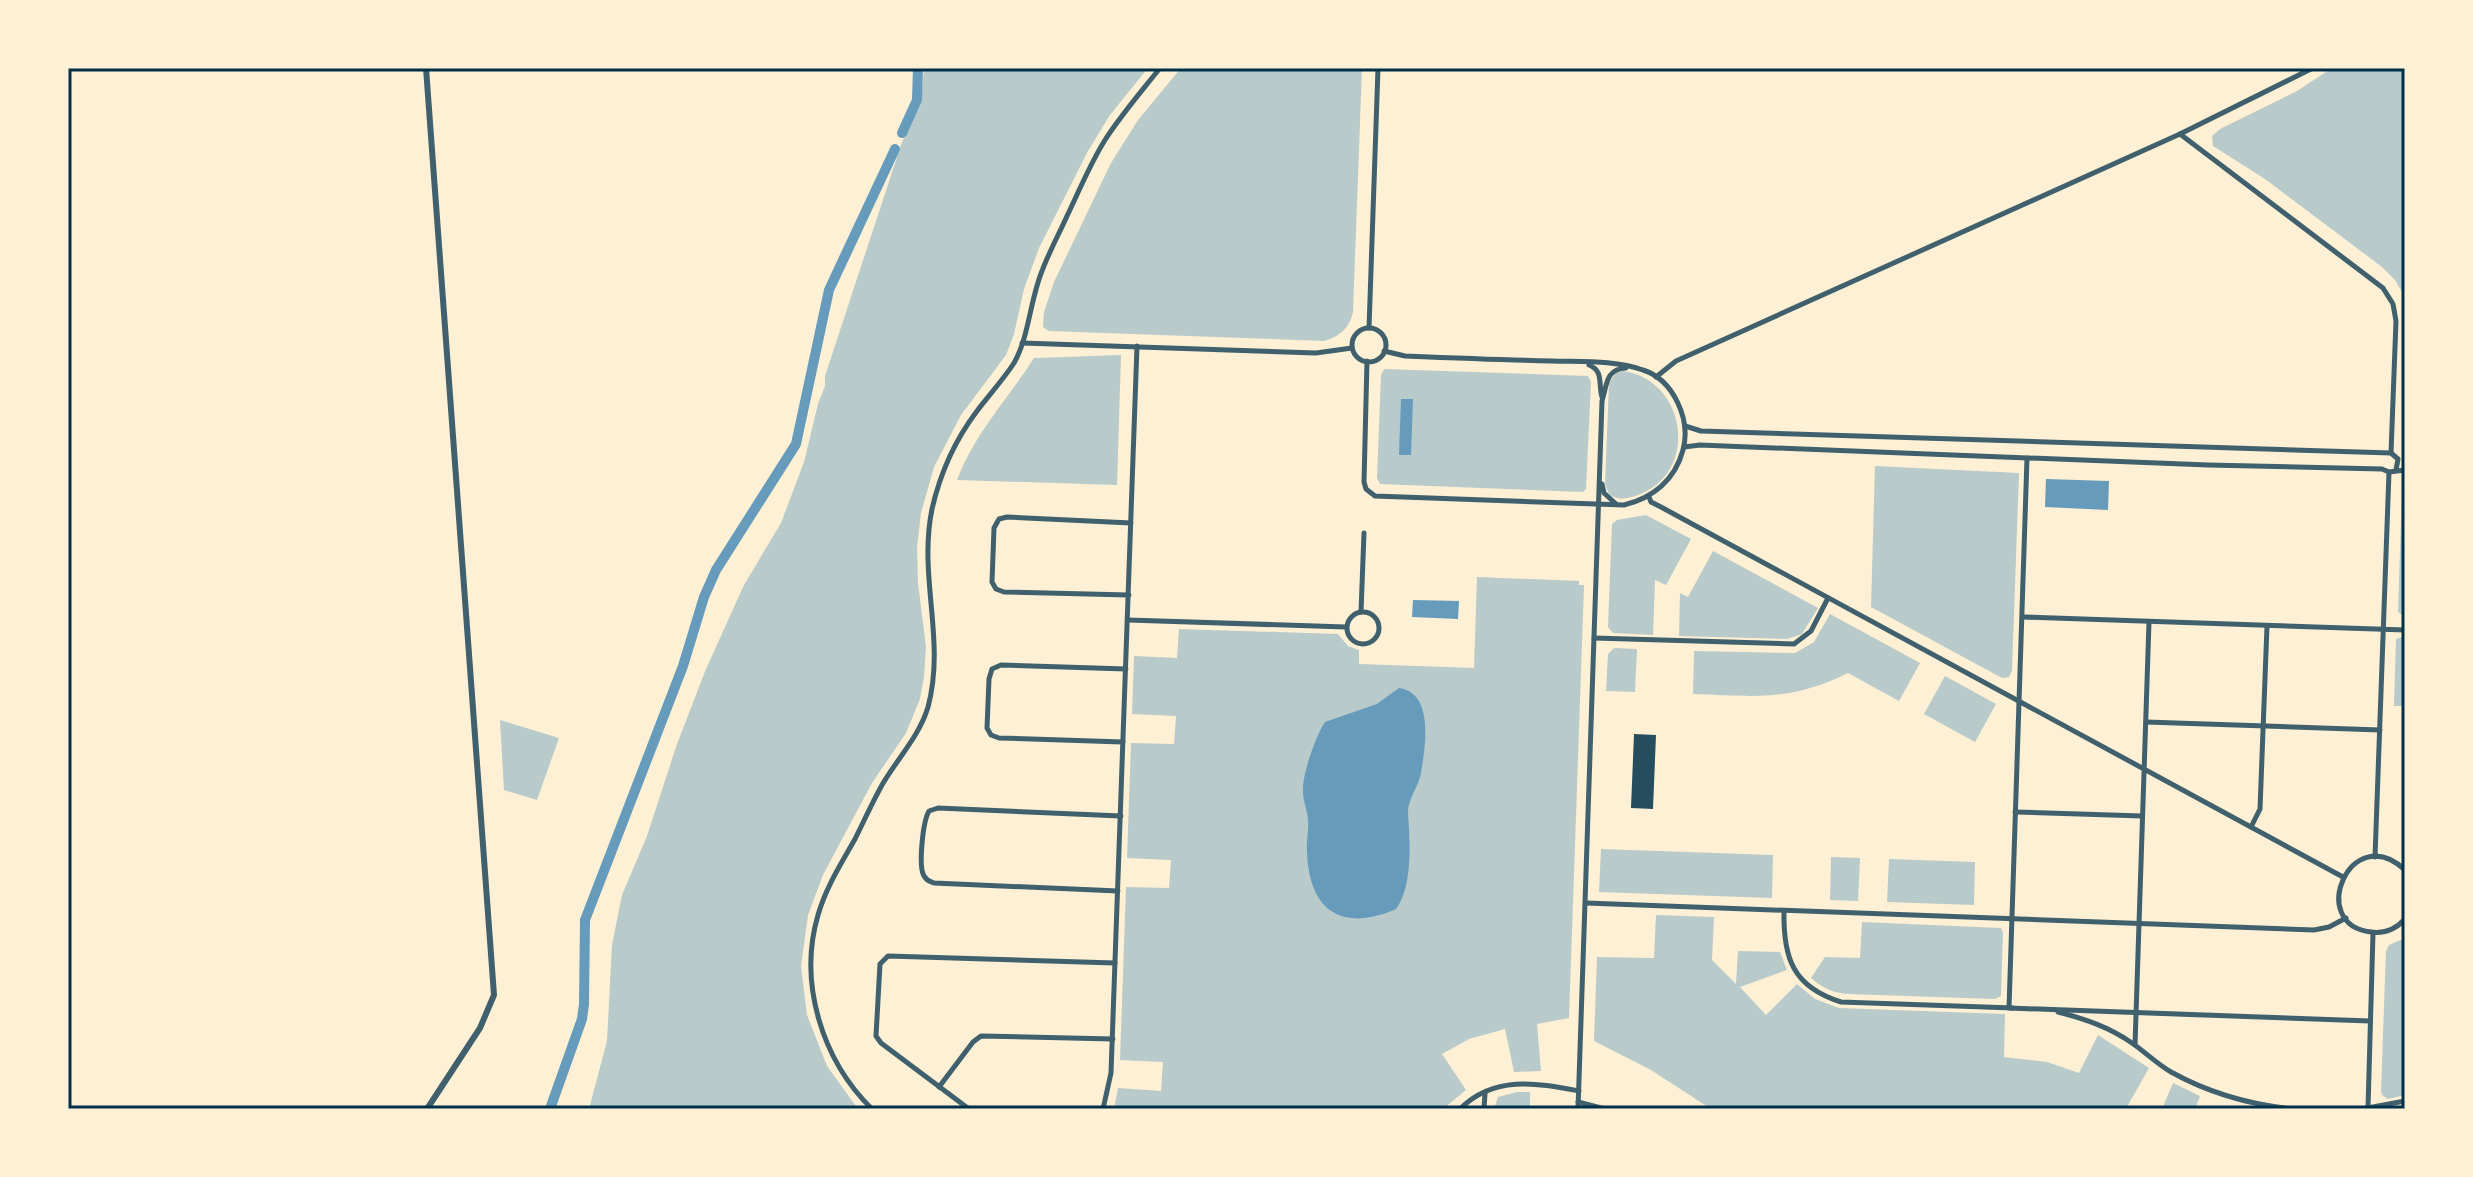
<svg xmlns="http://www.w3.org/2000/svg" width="2473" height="1177" font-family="Figtree,sans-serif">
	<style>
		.green { fill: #b9caca }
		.water { fill: #669bbc }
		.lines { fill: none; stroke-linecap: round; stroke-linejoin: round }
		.canal { stroke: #669bbc; stroke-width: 10 }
		.building { fill: #264d5e }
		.minor { stroke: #3f606c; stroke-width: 5 }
		.tertiary { stroke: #3f606c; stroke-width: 6 }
		.neatline { fill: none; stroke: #003049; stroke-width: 3 }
	</style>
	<rect width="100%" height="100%" fill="#fdf0d5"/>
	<!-- green -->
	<g class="green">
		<polygon points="924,68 1148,68 1110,115 1088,151 1039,248 1024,289 1014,334 1006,355 961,415 934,467 921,513 917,547 918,583 926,647 924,677 920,699 906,733 872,783 823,875 808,915 801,966 807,1015 827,1066 858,1109 589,1109 607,1041 612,945 622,895 647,836 677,744 706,669 744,585 781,523 804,462 818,404 825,386 825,376 902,142 921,104"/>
		<path d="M 1181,68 L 1362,68 L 1353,312 C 1349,329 1340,336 1324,341 L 1049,331 L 1043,327 L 1044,312 L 1054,282 L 1111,163 L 1138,120 Z"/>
		<polygon points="2332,68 2405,68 2405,297 2395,280 2382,267 2265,179 2213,146 2212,136 2220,129 2297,91"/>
		<path d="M 1121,355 L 1117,485 L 957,480 C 975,433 1008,399 1034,358 Z"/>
		<polygon points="1384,369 1588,376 1591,382 1586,489 1583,492 1380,484 1377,478 1381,375"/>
		<path d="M 1623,371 C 1687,380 1700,473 1638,495 C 1627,499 1618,501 1609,494 L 1605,484 L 1609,383 L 1616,373 Z"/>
		<polygon points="1875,466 2019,473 2012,671 2009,677 2002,678 1871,607"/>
		<polygon points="2405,485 2405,617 2398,612 2402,488"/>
		<polygon points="1646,515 1691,539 1666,585 1655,580 1653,635 1613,633 1608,627 1612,524 1617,520"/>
		<polygon points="1713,551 1818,608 1802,634 1787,639 1679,636 1680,593 1688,597"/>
		<polygon points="1477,577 1579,581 1579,585 1584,585 1569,1018 1537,1024 1541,1071 1514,1072 1505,1029 1469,1039 1442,1054 1466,1090 1443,1109 1114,1109 1118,1088 1161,1091 1163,1062 1120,1060 1126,887 1169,888 1171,860 1127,858 1131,743 1174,744 1176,716 1132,714 1134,656 1177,658 1179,629 1338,634 1348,646 1359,650 1359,664 1474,668"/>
		<path d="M 1830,614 L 1920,663 L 1899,701 L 1848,673 C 1789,702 1756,696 1693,694 L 1694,651 L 1795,653 L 1814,642 Z"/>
		<polygon points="2405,636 2405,706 2394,706 2396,639"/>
		<polygon points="1614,648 1637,649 1635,692 1606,691 1608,654"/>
		<polygon points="1945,676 1996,704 1975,742 1924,714"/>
		<polygon points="500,720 559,738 537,800 504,790"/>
		<polygon points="1601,849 1773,855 1772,898 1599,892"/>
		<polygon points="1831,857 1860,858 1858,901 1830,900"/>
		<polygon points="1889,859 1975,862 1974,905 1887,902"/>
		<polygon points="1656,915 1714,917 1712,960 1736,984 1738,951 1780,952 1787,970 1740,987 1766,1015 1797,984 1815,999 1839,1008 2005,1014 2004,1057 2047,1062 2079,1073 2098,1035 2149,1068 2128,1105 2132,1109 1708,1109 1708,1107 1651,1070 1594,1041 1597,957 1654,958"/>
		<path d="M 1862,922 L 2001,928 L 2003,933 L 2001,996 L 1995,999 L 1848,994 C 1834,993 1822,988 1811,978 L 1825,957 L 1860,958 Z"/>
		<polygon points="2405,938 2405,1095 2388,1099 2382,1095 2381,1091 2386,951 2389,945"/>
		<polygon points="2173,1083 2200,1096 2195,1109 2162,1109"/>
		<polygon points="1517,1092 1530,1092 1530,1109 1494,1109 1498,1097"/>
	</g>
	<!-- water -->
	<g class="water">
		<polygon points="1401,399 1413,399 1411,455 1399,455"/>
		<polygon points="2046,479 2109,481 2108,510 2045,507"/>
		<polygon points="1413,600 1459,601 1458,619 1412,617"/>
		<path d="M 1399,688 C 1435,693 1425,748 1421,773 C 1419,786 1407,800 1408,814 C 1410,840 1413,887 1396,909 C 1341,933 1309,910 1307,852 C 1306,842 1309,831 1308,821 C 1308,811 1303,802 1303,791 C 1302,775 1316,735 1325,722 L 1377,704 Z"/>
	</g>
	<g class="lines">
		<!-- canal -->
		<g class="canal">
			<polyline points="902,133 917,100 918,68"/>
			<polyline points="550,1109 582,1019 584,1004 585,920 683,666 704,597 716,570 796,444 829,290 895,149"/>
		</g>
	</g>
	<!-- building -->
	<polygon class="building" points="1634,734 1656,735 1653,809 1631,808"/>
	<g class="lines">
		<!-- minor -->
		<g class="minor">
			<polyline points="2180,134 2383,288 2393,304 2396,321 2391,453"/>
			<polyline points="1369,328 1378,68"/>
			<circle cx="1369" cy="345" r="17"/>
			<polyline points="1022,343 1316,353 1352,348"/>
			<path d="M 1367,361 L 1364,482 L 1366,489 L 1375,496 L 1624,505 C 1653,498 1675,480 1683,450 C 1691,420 1674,380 1643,370 C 1615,360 1582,362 1552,361 C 1503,360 1454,358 1405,356 L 1384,351"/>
			<path d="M 1589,365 C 1604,371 1598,384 1602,397"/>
			<polyline points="1656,377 1676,361 2180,134 2313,68"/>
			<polyline points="1685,426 1701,431 2391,453 2398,459 2396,470"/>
			<polyline points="1684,447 1700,445 2208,465 2382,469 2389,472 2405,470"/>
			<polyline points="2027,458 2009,1008 2370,1021"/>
			<polyline points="1602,484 1604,493 1616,504"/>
			<polyline points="1649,497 1651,502 1661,507 2343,877"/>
			<polyline points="1129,595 1004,592 996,589 992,582 994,528 999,519 1007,517 1131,523"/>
			<circle cx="1363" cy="628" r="16"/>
			<polyline points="1361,612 1364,533"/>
			<polyline points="2023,617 2405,630"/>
			<polyline points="1128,620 1346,627"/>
			<polyline points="1594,638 1794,644 1811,631 1828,598"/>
			<polyline points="2146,722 2380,730"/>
			<polyline points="1123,742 999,738 991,735 987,728 989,679 992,669 1001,665 1126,669"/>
			<polyline points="2015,812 2142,816"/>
			<polyline points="2251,827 2260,809 2267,626"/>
			<polyline points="2375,857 2389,472"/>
			<path d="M 2405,870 C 2351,819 2306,925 2371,932 C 2385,934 2396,929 2405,919"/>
			<path d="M 1118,891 L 934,883 C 929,881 927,881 924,876 C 918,866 923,821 929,811 L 938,808 L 1121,816"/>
			<polyline points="1586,903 2314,930 2329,927 2346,918"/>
			<path d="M 1784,911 C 1783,958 1793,987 1841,1002 L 2013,1008"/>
			<path d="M 2058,1012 C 2085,1019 2109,1027 2132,1043 C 2145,1052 2157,1064 2171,1072 C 2209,1093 2251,1105 2294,1109"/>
			<polyline points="2135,1045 2149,622"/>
			<polyline points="939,1087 973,1042 981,1036 1113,1039"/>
			<polyline points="1578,1102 1605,1109"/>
			<polyline points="2368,1108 2373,933"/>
			<path d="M 872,1109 C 822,1060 798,983 818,915 C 826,887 841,864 855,839 C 864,821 872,803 882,785 C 897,759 919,737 928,707 C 946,640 918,577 932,509 C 940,474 955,440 977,411 C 989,395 1003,380 1014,363 C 1029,337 1030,300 1042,271 C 1049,252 1059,234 1067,216 C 1079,191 1090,164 1105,140 C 1121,115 1141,92 1160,68"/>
			<polyline points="969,1109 881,1043 876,1036 880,964 888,956 1115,963"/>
			<polyline points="1103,1109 1111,1073 1137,346"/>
			<path d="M 1460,1109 C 1494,1075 1536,1083 1579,1091"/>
			<polyline points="1484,1109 1485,1093"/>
			<path d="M 1578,1109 L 1602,401 C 1607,386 1605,369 1626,368"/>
			<polyline points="2362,1109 2405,1101"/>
		</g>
		<!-- tertiary -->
		<polyline class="tertiary" points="426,68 494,995 480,1028 427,1109"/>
	</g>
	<!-- border -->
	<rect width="2473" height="1177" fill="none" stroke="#fdf0d5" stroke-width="140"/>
	<rect x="70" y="70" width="2333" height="1037" class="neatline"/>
</svg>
